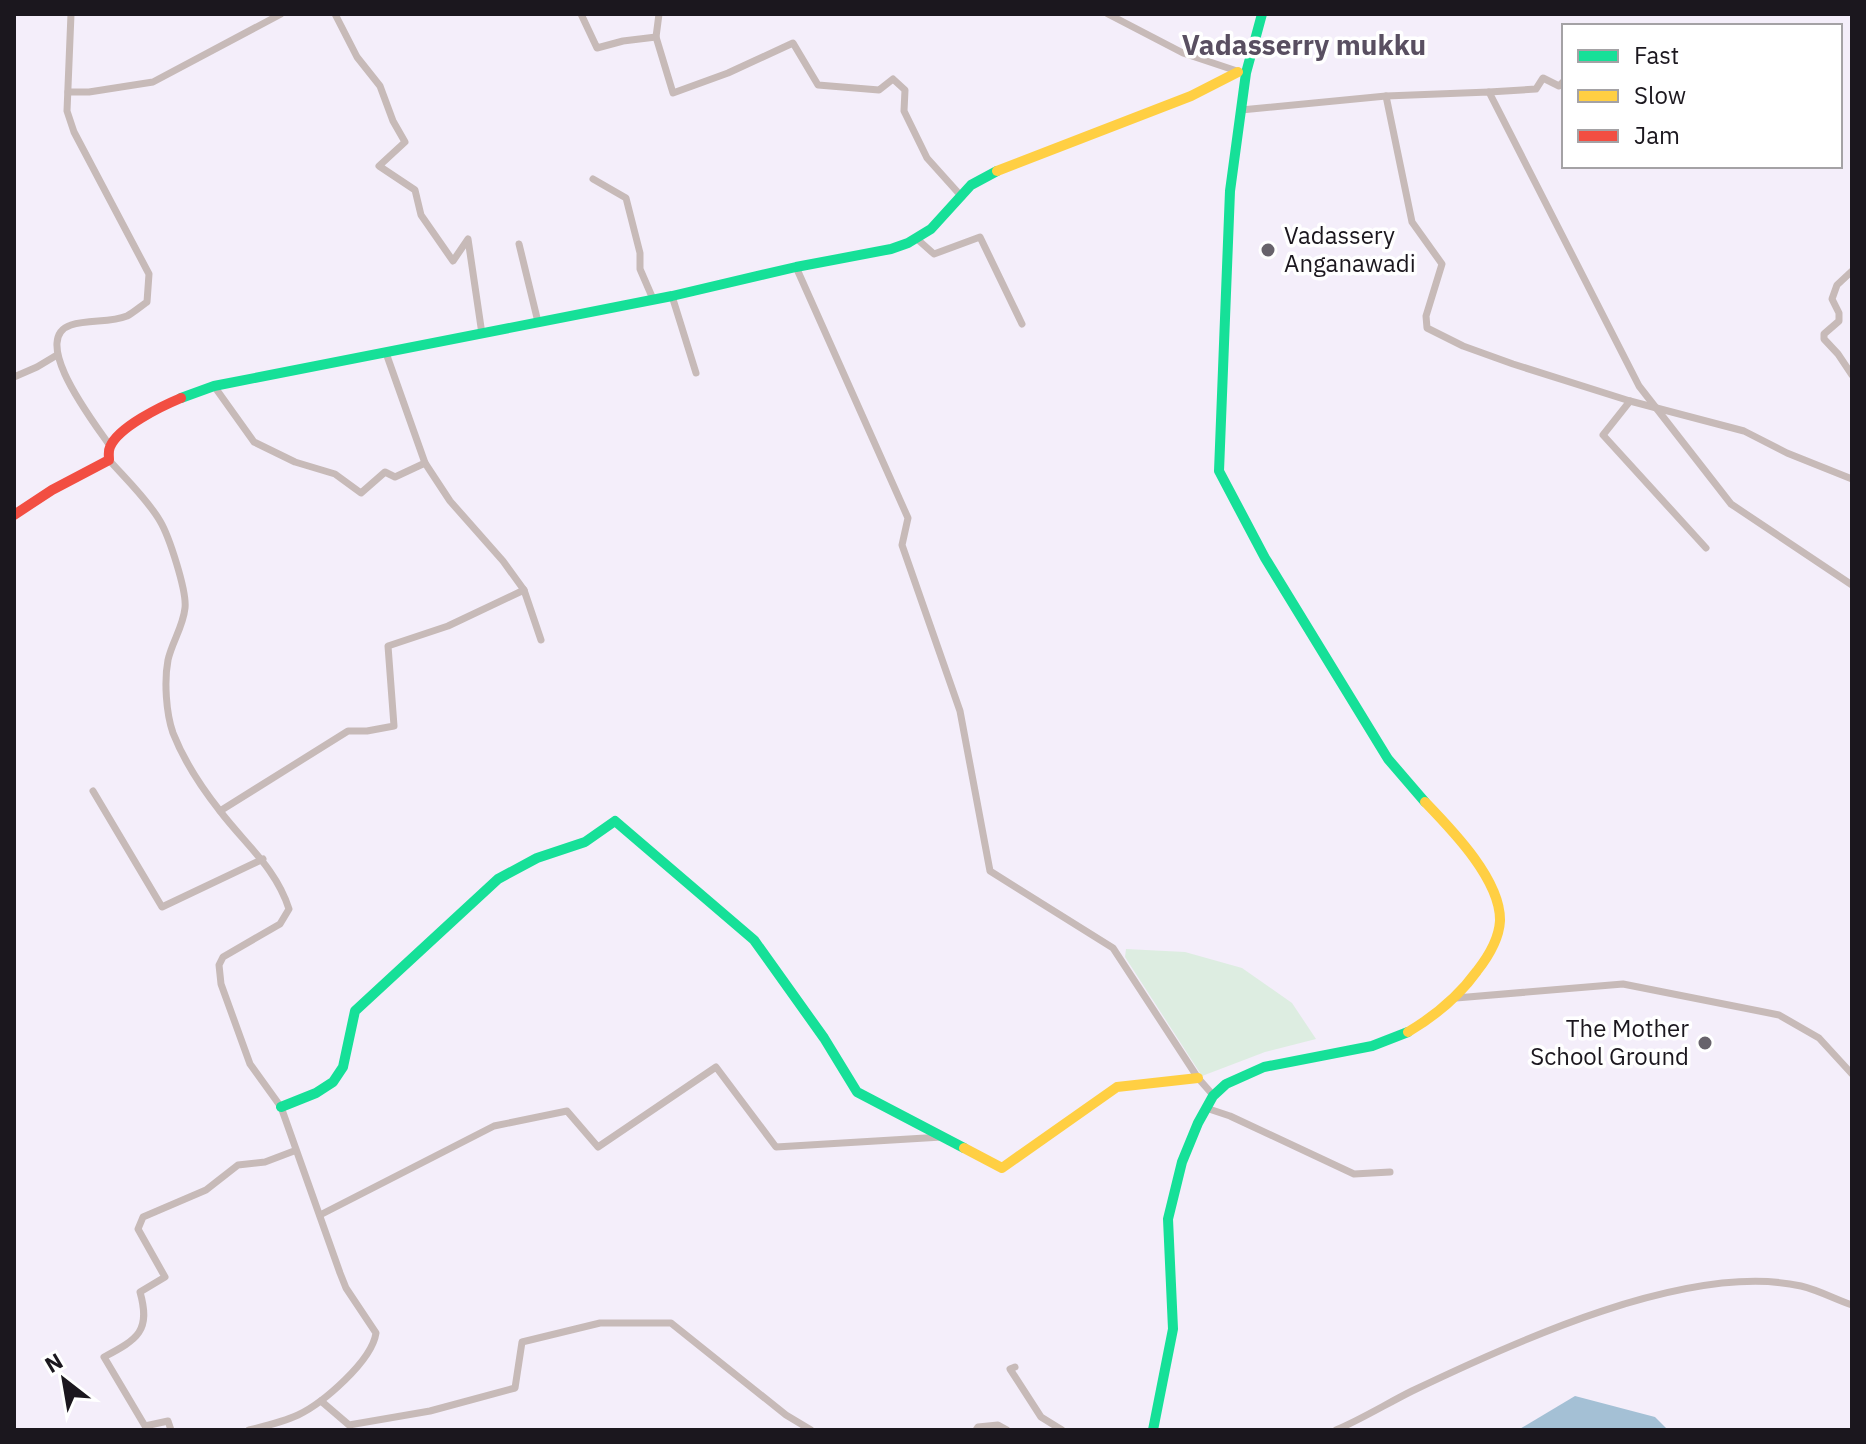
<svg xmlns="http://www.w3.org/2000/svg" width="1866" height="1444" font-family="'IBM Plex Sans',sans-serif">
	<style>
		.green { fill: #ddede1 }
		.water { fill: #a4c0d5 }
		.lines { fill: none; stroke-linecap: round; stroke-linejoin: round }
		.street { stroke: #c7bab8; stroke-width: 7 }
		.fast { stroke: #16e098; stroke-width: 10 }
		.slow { stroke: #ffcf43; stroke-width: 10 }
		.jam { stroke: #f24e42; stroke-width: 10 }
		.poi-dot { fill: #67626b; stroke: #fff; stroke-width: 3 }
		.labels { text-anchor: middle; stroke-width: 7; stroke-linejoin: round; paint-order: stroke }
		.poi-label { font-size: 24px; fill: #1b171e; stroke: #fff; text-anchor: start }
		.quarter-label { font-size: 28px; font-weight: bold; fill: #594f61; stroke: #fff }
	</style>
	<rect width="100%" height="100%" fill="#f4eefa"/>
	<!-- green -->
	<polygon class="green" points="1126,949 1185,952 1242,968 1292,1003 1316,1039 1265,1052 1202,1076 1125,957"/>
	<!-- water -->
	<polygon class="water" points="1575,1396 1655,1417 1668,1430 1518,1430"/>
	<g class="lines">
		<!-- street -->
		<g class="street">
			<path d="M 71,14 L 67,111 L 74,132 L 149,274 L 147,302 C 141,306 133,313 127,316 C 110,323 89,319 71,325 C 28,339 96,425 110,446"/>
			<polyline points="335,14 357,57 380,86 393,121 405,142 379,166 415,190 421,215 453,261 468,239 482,334"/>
			<polyline points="581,14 597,48 623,41 656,37"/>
			<polyline points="659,14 656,37 673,93 728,73 793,43 818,85 879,90 893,79 905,90 904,111 927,158 962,197"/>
			<polyline points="1108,14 1183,53 1240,72"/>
			<polyline points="68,92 89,92 153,82 281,14"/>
			<polyline points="1489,92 1536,89 1543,78 1559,86 1564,81"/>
			<polyline points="1386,96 1412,222 1442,264 1426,316 1427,328 1463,346 1513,364 1630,401 1744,431 1787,453 1852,479"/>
			<polyline points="1241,110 1386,96 1489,92 1639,386 1731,504 1852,585"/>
			<polyline points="593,179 626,198 640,253 640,269 653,299"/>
			<polyline points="916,238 934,254 980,237 1022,324"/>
			<polyline points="519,244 538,322"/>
			<polyline points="796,267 908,518 902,545 960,711 990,871 1113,948 1198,1078 1213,1095"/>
			<polyline points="1852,271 1837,285 1832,299 1839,313 1839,321 1824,334 1824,339 1838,354 1852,375"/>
			<polyline points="672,296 696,373"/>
			<polyline points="386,353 425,463"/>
			<polyline points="14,377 37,367 57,355"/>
			<polyline points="214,386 254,442 295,462 335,474 361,493 385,472 395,477 425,463 450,501 503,561 524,590 541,640"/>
			<polyline points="1630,401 1603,435 1706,548"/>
			<path d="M 109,460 C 125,478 148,500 160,521 C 169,536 187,591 185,608 C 183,627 172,642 168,660 C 164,681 166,713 173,733 C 184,761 201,787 220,811 C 245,844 276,868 289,909 L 280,924 L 223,957 L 219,965 L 221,984 L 250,1064 L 281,1107 L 340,1273 L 346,1288 L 376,1333 C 372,1361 323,1403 298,1415 C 283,1422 265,1426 249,1430"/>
			<polyline points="93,791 162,907 263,859"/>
			<polyline points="220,811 348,731 367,731 394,726 388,646 448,626 524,590"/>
			<polyline points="1456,998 1623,984 1779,1015 1819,1038 1852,1074"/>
			<polyline points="1206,1108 1230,1116 1354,1174 1390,1172"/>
			<polyline points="320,1215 494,1126 567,1111 598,1147 716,1067 776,1147 942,1137"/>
			<polyline points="1015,1367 1010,1369 1041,1417 1062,1430"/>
			<polyline points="321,1401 349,1425 430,1411 515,1388 522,1342 600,1323 671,1323 786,1415 811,1430"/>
			<path d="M 171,1430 L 168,1421 L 145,1426 L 104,1357 C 138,1339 151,1331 140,1292 L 165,1277 L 138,1229 L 143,1217 L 206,1190 L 238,1165 L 265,1162 L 294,1151"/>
			<polyline points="976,1430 978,1427 998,1425 1007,1430"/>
			<path d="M 1336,1430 C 1362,1419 1386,1404 1412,1391 C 1512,1343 1689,1261 1801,1286 C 1818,1290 1835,1299 1852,1305"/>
		</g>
		<!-- fast -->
		<g class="fast">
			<polyline points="1262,14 1246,73 1230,191 1219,471 1265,558 1388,759 1425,802"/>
			<polyline points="181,398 214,386 672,296 796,267 891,249 908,243 931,229 971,185 997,171"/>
			<polyline points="281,1107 316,1093 333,1082 343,1067 355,1011 498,879 537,858 585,842 615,821 754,940 824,1038 857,1092 964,1148"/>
			<polyline points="1153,1430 1173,1329 1168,1219 1182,1162 1198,1123 1213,1096 1226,1084 1264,1067 1372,1046 1408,1032"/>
		</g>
		<!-- slow -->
		<g class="slow">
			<polyline points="997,171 1191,96 1238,72"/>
			<path d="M 1408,1032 C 1435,1016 1459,996 1477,971 C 1488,957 1499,939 1500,921 C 1501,880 1452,830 1425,802"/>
			<polyline points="964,1148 1002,1168 1117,1087 1198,1078"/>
		</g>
		<!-- jam -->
		<path class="jam" d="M 14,515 L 52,490 L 109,460 C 109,456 108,451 110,447 C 118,427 162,406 181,398"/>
	</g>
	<!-- markers -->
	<g class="poi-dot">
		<circle cx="1268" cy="250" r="8"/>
		<circle cx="1705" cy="1043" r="8"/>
	</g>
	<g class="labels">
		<!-- poi labels -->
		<g class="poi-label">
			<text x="1284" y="244">Vadassery<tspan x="1284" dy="28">Anganawadi</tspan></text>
			<text x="1689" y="1037" text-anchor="end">The Mother<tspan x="1689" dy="28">School Ground</tspan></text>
		</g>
		<!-- quarter labels -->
		<g class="quarter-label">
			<text x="1304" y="55">Vadasserry mukku</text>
		</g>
	</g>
	<!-- border -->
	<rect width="1866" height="1444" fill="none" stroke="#1b171e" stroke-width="32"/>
	<!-- legend -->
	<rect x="1562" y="24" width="280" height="144" fill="#ffffff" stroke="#a4a2a5" stroke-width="2"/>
	<rect x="1578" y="50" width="40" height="12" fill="#16e098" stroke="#a4a2a5" stroke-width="2"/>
	<text x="1634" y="64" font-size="24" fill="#1b171e">Fast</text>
	<rect x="1578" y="90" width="40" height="12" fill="#ffcf43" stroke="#a4a2a5" stroke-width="2"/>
	<text x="1634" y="104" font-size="24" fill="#1b171e">Slow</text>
	<rect x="1578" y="130" width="40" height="12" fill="#f24e42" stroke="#a4a2a5" stroke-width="2"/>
	<text x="1634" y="144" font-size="24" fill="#1b171e">Jam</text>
	<!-- north arrow -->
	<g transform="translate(64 1380) rotate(329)" stroke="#ffffff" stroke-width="6" paint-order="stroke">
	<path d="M0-6L14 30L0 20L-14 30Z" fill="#1b171e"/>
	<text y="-12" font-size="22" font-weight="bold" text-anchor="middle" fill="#1b171e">N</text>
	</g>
</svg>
